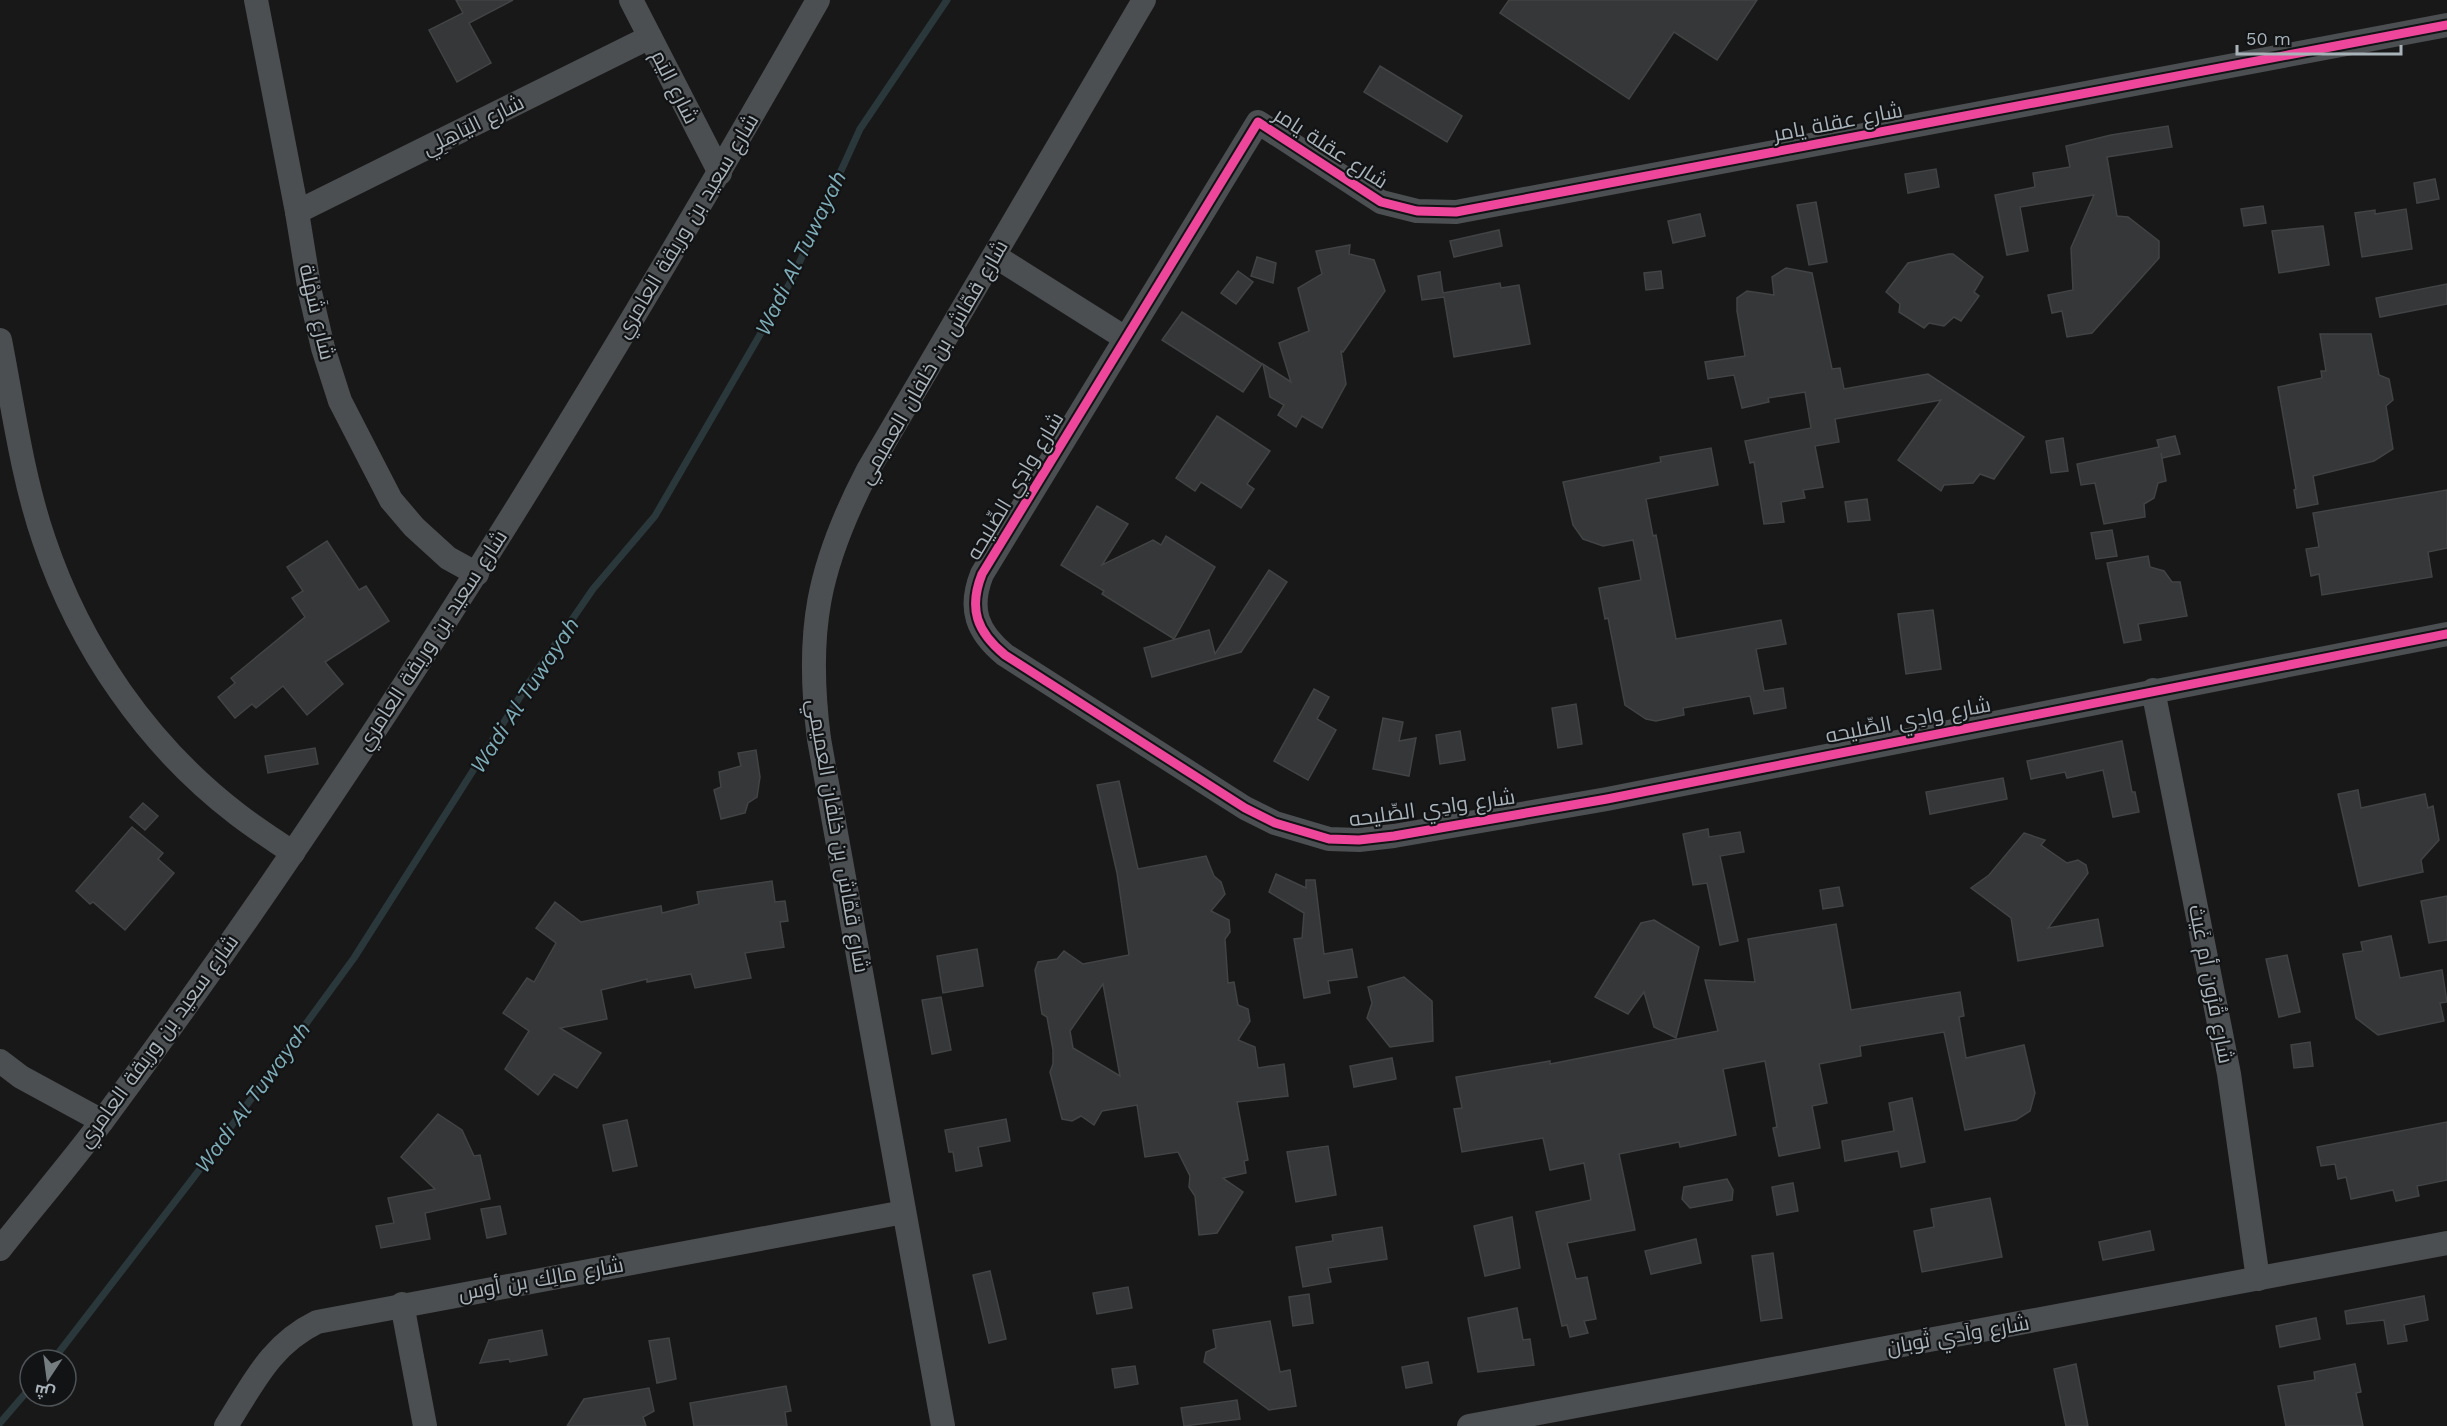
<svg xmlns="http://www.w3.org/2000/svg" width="2447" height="1426" font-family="'Work Sans',Cairo,sans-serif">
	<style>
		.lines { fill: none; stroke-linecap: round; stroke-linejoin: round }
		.stream { stroke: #2a383b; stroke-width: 7 }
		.building { fill: #363738; stroke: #414344; stroke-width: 1.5; fill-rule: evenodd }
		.minor { stroke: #4c4f51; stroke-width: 24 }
		.cycleway-casing { stroke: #121315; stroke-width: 13 }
		.cycleway { stroke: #ed469a; stroke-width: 9 }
		.labels { text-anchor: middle; stroke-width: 4.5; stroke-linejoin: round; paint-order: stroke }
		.street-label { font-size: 21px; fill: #a9b3ba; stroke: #121315 }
		.water-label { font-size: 22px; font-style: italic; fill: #7eacb7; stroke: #121315 }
	</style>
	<rect width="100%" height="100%" fill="#181818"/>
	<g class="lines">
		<!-- stream -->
		<g class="stream">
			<polyline points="53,1360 197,1173 354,958 530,681 593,589 655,516 791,281 860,129 947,0"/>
			<polyline points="0,1423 30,1388"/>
		</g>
	</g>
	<!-- building -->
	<g class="building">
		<polygon points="456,0 513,0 469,23 491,63 457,82 429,30 463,13"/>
		<polygon points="1509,0 1757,0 1717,60 1674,32 1629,99 1500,13"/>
		<polygon points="1380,66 1462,116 1447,142 1364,92"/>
		<polygon points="2168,126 2172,147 2107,157 2117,216 2128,217 2159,241 2159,258 2092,333 2067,337 2062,311 2052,313 2048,295 2073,290 2071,248 2094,195 2020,207 2028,251 2007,255 1995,195 2035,187 2033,173 2070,167 2066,146 2111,135"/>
		<polygon points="1936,169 1939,187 1908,193 1905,174"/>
		<polygon points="2435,179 2439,199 2417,203 2414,183"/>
		<polygon points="1816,202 1827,262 1809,265 1797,205"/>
		<polygon points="2263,206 2266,223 2244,226 2241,209"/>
		<polygon points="2406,209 2412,249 2362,257 2355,213 2375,210 2375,214"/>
		<polygon points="1700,214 1705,236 1673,243 1668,221"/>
		<polygon points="2323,226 2329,265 2279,273 2272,231"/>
		<polygon points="1499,230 1502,246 1454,257 1450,241"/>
		<polygon points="1350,245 1349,254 1374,260 1385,291 1343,352 1341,351 1346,384 1322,428 1302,416 1296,427 1278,415 1284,405 1270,397 1263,364 1291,382 1279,343 1309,331 1298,288 1322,274 1316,251"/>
		<polygon points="1949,254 1953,254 1983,277 1974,292 1979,296 1961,321 1954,317 1944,326 1929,323 1924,328 1899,312 1900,304 1886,292 1908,263"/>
		<polygon points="1257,257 1276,263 1273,283 1251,276"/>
		<polygon points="1786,268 1812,273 1832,369 1840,368 1844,389 1928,374 2024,437 1994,479 1980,474 1973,483 1944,485 1941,491 1898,460 1941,400 1835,419 1839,442 1815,446 1823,487 1803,490 1805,498 1781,502 1784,522 1764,524 1754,462 1750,463 1745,441 1811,428 1805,392 1768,398 1769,402 1742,408 1734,375 1708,379 1705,362 1745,356 1737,311 1737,298 1747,291 1774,295 1772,277"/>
		<polygon points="1238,271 1253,282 1236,304 1221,293"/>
		<polygon points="1661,271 1663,288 1646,290 1644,273"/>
		<polygon points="1440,272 1443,293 1500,283 1501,288 1519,285 1530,344 1454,357 1444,297 1422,300 1418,276"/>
		<polygon points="2447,284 2447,304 2380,317 2376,298"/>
		<polygon points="1182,312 1262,364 1243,392 1162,340"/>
		<polygon points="2320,334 2371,334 2379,375 2389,379 2393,400 2386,406 2393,449 2374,461 2313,476 2318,504 2297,508 2294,490 2296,489 2278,387 2322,378 2321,371 2326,371"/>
		<polygon points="1217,416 1270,451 1247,484 1254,489 1241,508 1201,482 1195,491 1176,478"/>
		<polygon points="2175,436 2180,454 2162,458 2161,453 2166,481 2158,483 2154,498 2144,504 2145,517 2104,524 2095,483 2081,485 2077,464 2159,447 2157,440"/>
		<polygon points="2063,438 2068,471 2051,473 2046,441"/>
		<polygon points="1711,448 1718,485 1646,499 1653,536 1656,535 1676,639 1781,620 1786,644 1756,649 1764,691 1783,688 1786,708 1754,714 1750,696 1683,708 1684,715 1656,721 1646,719 1625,705 1608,618 1605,619 1599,588 1641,580 1633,540 1603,546 1583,539 1573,525 1563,482 1661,462 1660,457"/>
		<polygon points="2447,490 2447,548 2428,552 2432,577 2322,595 2319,574 2311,576 2306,549 2319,547 2313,513"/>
		<polygon points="1867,499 1870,520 1848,522 1845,502"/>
		<polygon points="1097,506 1128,524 1102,565 1153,540 1161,545 1166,536 1215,567 1174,639 1102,594 1104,591 1061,565"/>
		<polygon points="2112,530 2117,556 2096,559 2091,533"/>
		<polygon points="327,541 359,590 366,586 389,621 325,662 343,684 307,715 283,686 256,708 252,704 235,718 218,697 235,683 231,678 305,617 292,598 303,591 287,567"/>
		<polygon points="2148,556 2150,567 2164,571 2172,582 2180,582 2187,616 2138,624 2141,640 2124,643 2107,563"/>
		<polygon points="1269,570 1287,582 1241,652 1152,677 1144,648 1209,630 1215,654"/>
		<polygon points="1933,610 1941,669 1906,674 1898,614"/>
		<polygon points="1314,689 1329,697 1317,719 1336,730 1308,780 1274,761"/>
		<polygon points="1576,704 1582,744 1558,748 1552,708"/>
		<polygon points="1383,718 1403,722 1399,741 1416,738 1409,776 1373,769"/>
		<polygon points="1460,731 1465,760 1440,764 1436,735"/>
		<polygon points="2122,741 2132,792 2135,792 2139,812 2113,817 2103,770 2067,778 2065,772 2031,779 2027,761"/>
		<polygon points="315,748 318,764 268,773 265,756"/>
		<polygon points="756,750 760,777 757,797 748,803 745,813 721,819 714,790 721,787 719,772 741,766 738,753"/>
		<polygon points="2003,778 2007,799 1930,814 1926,792"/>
		<path d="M 1119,781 L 1138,869 L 1206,856 L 1214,876 L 1221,882 L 1225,894 L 1211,911 L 1229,920 L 1230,932 L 1225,939 L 1228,983 L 1234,982 L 1238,1005 L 1248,1009 L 1250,1021 L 1238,1040 L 1255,1047 L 1258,1068 L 1284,1064 L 1288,1096 L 1237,1102 L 1248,1160 L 1244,1161 L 1246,1173 L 1223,1178 L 1243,1192 L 1217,1233 L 1199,1235 L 1195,1196 L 1189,1187 L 1190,1176 L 1178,1152 L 1145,1157 L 1137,1105 L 1102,1111 L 1094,1125 L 1081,1116 L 1072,1121 L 1062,1119 L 1050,1072 L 1053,1064 L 1053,1050 L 1047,1017 L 1042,1014 L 1035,970 L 1038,962 L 1057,959 L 1064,951 L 1083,964 L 1129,955 L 1117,873 L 1097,785 ZM 1103,984 L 1120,1076 L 1073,1048 L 1070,1031 Z"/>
		<polygon points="2358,790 2361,808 2425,794 2428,808 2433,806 2439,840 2421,860 2423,872 2359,886 2338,794"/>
		<polygon points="143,803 158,816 145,830 130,817"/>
		<polygon points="132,827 163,853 158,859 174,873 125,930 93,902 90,904 76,891"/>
		<polygon points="1708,829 1709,837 1740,832 1744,852 1720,856 1738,941 1720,945 1707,883 1693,885 1683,834"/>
		<polygon points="2024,833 2045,840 2041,845 2067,863 2078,860 2086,865 2088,873 2048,928 2098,919 2103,946 2018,961 2011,918 1971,888 1989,875"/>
		<polygon points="1276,874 1306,888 1306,880 1315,880 1324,954 1352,949 1357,977 1328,981 1330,993 1304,998 1294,939 1302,938 1304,913 1269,892"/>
		<polygon points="772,881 775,902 785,901 788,921 780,922 784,947 745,953 751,978 695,988 691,974 647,982 647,979 601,990 607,1019 560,1028 601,1053 577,1088 554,1074 538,1095 505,1069 529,1031 503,1013 527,978 534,982 556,943 536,928 555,902 581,922 661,906 662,913 699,904 697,892"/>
		<polygon points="1839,887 1843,906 1823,909 1820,890"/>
		<polygon points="2447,896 2447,940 2429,943 2421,901"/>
		<polygon points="1654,920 1699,947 1676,1038 1654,1027 1644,992 1628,1014 1595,997 1641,923"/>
		<polygon points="1836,924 1851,1010 1960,992 1964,1016 1959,1017 1966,1058 2024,1045 2035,1093 2030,1111 2016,1120 1965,1130 1944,1032 1860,1046 1861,1056 1819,1064 1827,1103 1812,1106 1820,1148 1779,1156 1773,1128 1777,1127 1765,1061 1723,1069 1736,1135 1680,1147 1679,1142 1619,1154 1635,1230 1567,1243 1576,1279 1587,1277 1596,1319 1584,1321 1588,1333 1570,1337 1567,1325 1562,1326 1536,1212 1591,1200 1584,1163 1550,1170 1543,1138 1462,1152 1454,1109 1462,1108 1456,1077 1550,1061 1550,1064 1718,1031 1705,980 1755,982 1748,939"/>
		<polygon points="2391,936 2400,978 2442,970 2447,1002 2440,1003 2444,1021 2378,1035 2356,1018 2343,954 2363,951 2361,942"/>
		<polygon points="977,949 983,986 943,993 937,956"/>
		<polygon points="2287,955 2300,1012 2279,1017 2266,959"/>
		<polygon points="1404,977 1432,1001 1433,1041 1390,1047 1367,1018 1372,1003 1368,987"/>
		<polygon points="941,997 951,1050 932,1054 922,1000"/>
		<polygon points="2310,1042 2313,1066 2294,1068 2291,1045"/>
		<polygon points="1392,1058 1396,1079 1354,1087 1350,1066"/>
		<polygon points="1912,1098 1925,1162 1901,1167 1898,1151 1845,1161 1842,1141 1894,1131 1889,1103"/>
		<polygon points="438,1114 462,1130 474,1156 480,1155 490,1199 425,1213 430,1239 381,1248 376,1226 394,1223 388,1198 435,1189 401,1157"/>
		<polygon points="1006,1119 1010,1141 978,1147 982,1166 956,1171 953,1152 949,1152 945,1130"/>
		<polygon points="627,1120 637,1166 613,1171 603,1125"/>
		<polygon points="2447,1122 2447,1180 2417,1186 2419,1196 2396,1201 2393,1190 2351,1199 2346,1177 2338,1179 2335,1164 2321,1166 2317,1147"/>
		<polygon points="1328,1146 1336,1195 1296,1202 1287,1152"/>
		<polygon points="1727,1179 1733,1190 1732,1200 1690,1208 1682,1199 1684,1187"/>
		<polygon points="1793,1183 1798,1211 1777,1215 1772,1187"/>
		<polygon points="1990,1198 2002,1257 1922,1272 1914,1231 1934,1227 1931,1209"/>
		<polygon points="500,1206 506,1234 487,1238 481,1209"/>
		<polygon points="1512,1217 1520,1268 1485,1276 1474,1226"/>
		<polygon points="1382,1227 1387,1259 1328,1268 1331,1282 1303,1287 1296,1247 1333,1241 1332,1235"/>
		<polygon points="2150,1231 2154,1250 2103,1260 2099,1242"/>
		<polygon points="1696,1239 1701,1263 1651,1274 1645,1251"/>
		<polygon points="1773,1253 1782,1318 1761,1321 1752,1256"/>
		<polygon points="990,1271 1006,1339 989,1343 973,1275"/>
		<polygon points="1128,1287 1132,1308 1097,1314 1093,1293"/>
		<polygon points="1309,1294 1313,1323 1293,1326 1289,1297"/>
		<polygon points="2424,1296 2428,1320 2404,1325 2407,1341 2388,1344 2384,1320 2347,1324 2345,1311"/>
		<polygon points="1517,1308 1523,1340 1530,1339 1534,1365 1478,1372 1468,1318"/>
		<polygon points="2316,1318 2320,1339 2280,1347 2276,1326"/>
		<polygon points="1270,1321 1280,1372 1290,1370 1296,1406 1269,1410 1204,1362 1206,1352 1216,1348 1213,1330"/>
		<polygon points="542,1330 547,1355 510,1362 509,1359 480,1363 489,1340"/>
		<polygon points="669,1338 676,1379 657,1383 649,1341"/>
		<polygon points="1428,1362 1432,1383 1406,1388 1402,1367"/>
		<polygon points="2076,1364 2088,1426 2066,1426 2054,1369"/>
		<polygon points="2355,1364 2361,1392 2356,1393 2363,1426 2286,1426 2278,1386 2315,1380 2314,1372"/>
		<polygon points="1135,1366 1138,1384 1115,1388 1112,1369"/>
		<polygon points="786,1386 791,1411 785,1412 787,1426 694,1426 690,1403"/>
		<polygon points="649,1388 654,1411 643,1417 646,1426 567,1426 584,1399"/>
		<polygon points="1237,1400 1240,1419 1184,1426 1181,1408"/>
	</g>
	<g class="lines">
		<!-- minor -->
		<g class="minor">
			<polyline points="256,0 297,212 310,292 323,348 340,401 391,500 414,527 448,558 477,574"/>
			<polyline points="631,0 720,173"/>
			<path d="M 2447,25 L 1456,212 L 1417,211 L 1381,202 L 1258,122 L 982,574 C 968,609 977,632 1005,655 L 1245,808 L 1275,823 L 1329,839 L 1359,840 L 1394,836 L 1607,799 L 2447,634"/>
			<polyline points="297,212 650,37"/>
			<polyline points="995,256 1125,338"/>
			<path d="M 0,340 C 13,406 22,476 44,540 C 80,647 147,745 237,814 C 255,828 274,840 293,853"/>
			<polyline points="2153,690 2229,1074 2258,1279"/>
			<polyline points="0,1061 21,1077 102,1121"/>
			<path d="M 0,1249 C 34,1206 70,1164 103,1120 C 367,764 599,385 818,0"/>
			<polyline points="402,1304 425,1426"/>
			<path d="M 226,1426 C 253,1384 270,1345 317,1322 L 904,1212"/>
			<path d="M 943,1426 L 819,739 C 805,631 818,566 868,470 L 1144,0"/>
			<polyline points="1469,1426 2447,1243"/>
		</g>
		<!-- cycleway casing -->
		<g class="cycleway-casing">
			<path id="cycleway" d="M 2447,25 L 1456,212 L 1417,211 L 1381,202 L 1258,122 L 982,574 C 968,609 977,632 1005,655 L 1245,808 L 1275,823 L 1329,839 L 1359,840 L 1394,836 L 1607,799 L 2447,634"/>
		</g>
		<!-- cycleway -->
		<use href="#cycleway" class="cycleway"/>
	</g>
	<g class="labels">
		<!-- street labels -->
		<g class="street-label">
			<text transform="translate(675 87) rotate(63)" y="7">شارع اليَم</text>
			<text transform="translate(1838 122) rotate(-11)" y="7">شارع عقلة يامر</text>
			<text transform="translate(473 125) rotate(-26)" y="7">شارع اليَاهِلِي</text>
			<text transform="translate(1331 148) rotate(33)" y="7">شارع عقلة يامر</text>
			<text transform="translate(687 226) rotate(-59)" y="7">شارع سعيد بن وريقة العامري</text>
			<text transform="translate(317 312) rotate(77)" y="7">شارع شَهْلة</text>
			<text transform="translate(933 362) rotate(-60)" y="7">شارع قمّاش بن خلفان العميمي</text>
			<text transform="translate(1015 486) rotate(-59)" y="7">شارع وادِي الصِّليحه</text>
			<text transform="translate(432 640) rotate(-57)" y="7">شارع سعيد بن وريقة العامري</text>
			<text transform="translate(1908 720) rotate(-11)" y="7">شارع وادِي الصِّليحه</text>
			<text transform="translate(1432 808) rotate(-8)" y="7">شارع وادِي الصِّليحه</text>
			<text transform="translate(838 836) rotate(80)" y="7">شارع قمّاش بن خلفان العميمي</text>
			<text transform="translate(2211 984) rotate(79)" y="7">شارع قُرُون أم غَيث</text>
			<text transform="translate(158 1041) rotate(-54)" y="7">شارع سعيد بن وريقة العامري</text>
			<text transform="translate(541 1279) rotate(-10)" y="7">شارع مالِك بن أوس</text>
			<text transform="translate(1958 1335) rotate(-10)" y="7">شارع واَدي ثَوبان</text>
		</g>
		<!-- water labels -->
		<g class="water-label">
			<text transform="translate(800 253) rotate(-64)" y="8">Wadi Al Tuwayah</text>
			<text transform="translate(524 695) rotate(-57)" y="8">Wadi Al Tuwayah</text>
			<text transform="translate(252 1097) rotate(-54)" y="8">Wadi Al Tuwayah</text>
		</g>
	</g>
	<!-- north arrow -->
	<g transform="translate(48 1378) rotate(193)"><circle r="28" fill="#121315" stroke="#4e5357" stroke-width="1.5"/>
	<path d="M0-4.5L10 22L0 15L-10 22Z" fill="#767d81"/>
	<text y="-9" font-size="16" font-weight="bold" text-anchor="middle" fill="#a9b3ba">ش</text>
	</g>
	<!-- scale -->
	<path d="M2237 45v9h164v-9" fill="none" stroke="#a9b3ba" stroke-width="3"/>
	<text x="2246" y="45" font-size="18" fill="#a9b3ba" stroke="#121315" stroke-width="4.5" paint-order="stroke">50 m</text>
</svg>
